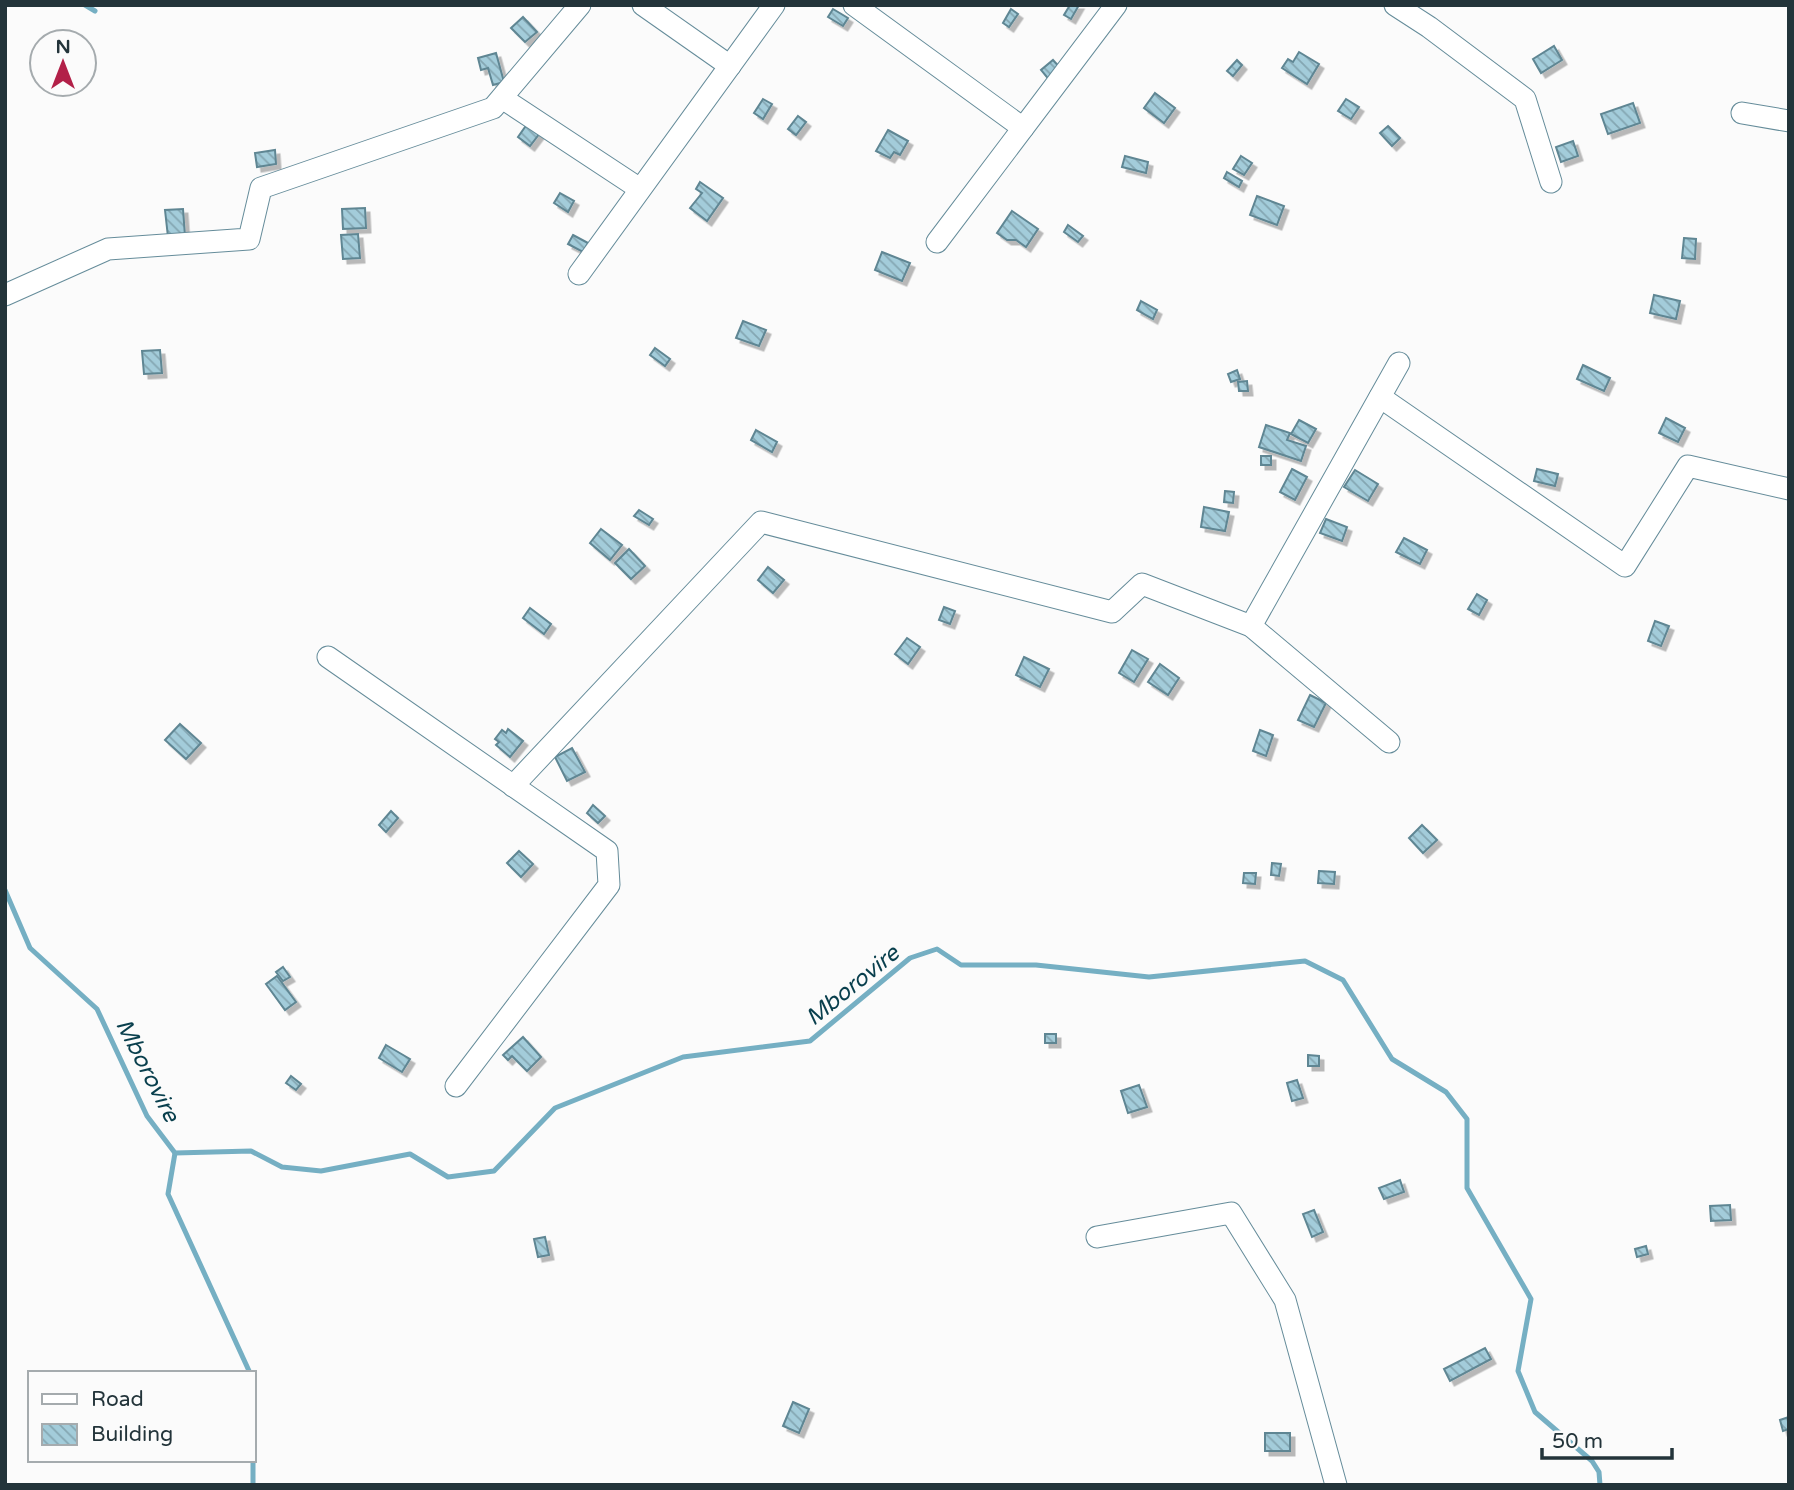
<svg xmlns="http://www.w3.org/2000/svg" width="1794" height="1490" font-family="'Varela Round',sans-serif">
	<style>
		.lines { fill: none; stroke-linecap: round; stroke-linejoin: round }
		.stream { stroke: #75afc3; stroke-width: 5 }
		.building { fill: url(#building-back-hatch); stroke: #5f8693; stroke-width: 2; filter: url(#shadow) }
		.minor-casing { stroke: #658c9a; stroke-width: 23 }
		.minor { stroke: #fff; stroke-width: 21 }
		.labels { text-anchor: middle; stroke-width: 5; stroke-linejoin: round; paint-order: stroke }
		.water-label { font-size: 23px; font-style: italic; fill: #093f4d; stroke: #fbfbfb }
	</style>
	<defs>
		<pattern id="building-back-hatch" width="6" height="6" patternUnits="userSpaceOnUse" patternTransform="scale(1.75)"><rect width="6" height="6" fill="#a3ccda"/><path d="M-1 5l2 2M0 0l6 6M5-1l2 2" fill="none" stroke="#84a6b2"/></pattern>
		<filter id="shadow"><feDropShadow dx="4.5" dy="4.5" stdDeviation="0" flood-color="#0004"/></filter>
	</defs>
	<rect width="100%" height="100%" fill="#fbfbfb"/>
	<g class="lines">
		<!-- stream -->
		<g class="stream">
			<polyline points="85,5 95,11"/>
			<polyline points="5,890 30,948 97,1009 147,1116 175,1153 251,1151 282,1167 321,1171 410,1154 448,1177 494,1171 555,1108 683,1057 810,1041 910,958 937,949 961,965 1036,965 1149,977 1305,961 1343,980 1392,1059 1446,1092 1467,1119 1467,1188 1531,1299 1518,1371 1535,1412 1592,1461 1599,1472 1600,1485"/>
			<polyline points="175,1153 168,1194 250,1373"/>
			<polyline points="253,1460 253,1485"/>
		</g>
	</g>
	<!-- building -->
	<g class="building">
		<polygon points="1070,5 1079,5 1071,19 1064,15"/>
		<polygon points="833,9 848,18 843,26 828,17"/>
		<polygon points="1011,9 1018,14 1009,27 1003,23"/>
		<polygon points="523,17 537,32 525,42 511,28"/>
		<polygon points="1554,46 1562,60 1541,73 1533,59"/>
		<polygon points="1299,52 1319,64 1307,84 1282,68 1288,59 1293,62"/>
		<polygon points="496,53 504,82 493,85 488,68 481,70 478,58"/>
		<polygon points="1053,60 1063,71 1051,82 1041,70"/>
		<polygon points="1237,60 1242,65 1233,76 1227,71"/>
		<polygon points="1155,93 1175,108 1164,123 1144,108"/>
		<polygon points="763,99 772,104 763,119 754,113"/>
		<polygon points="1346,99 1359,107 1351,119 1338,111"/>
		<polygon points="1633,103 1640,123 1608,134 1601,114"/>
		<polygon points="798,116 806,122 796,135 788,129"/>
		<polygon points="530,120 543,129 530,146 518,137"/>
		<polygon points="1388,126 1400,138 1392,146 1380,133"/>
		<polygon points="888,130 908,141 900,155 894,152 890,158 876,151"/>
		<polygon points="1573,141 1578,156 1561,162 1556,147"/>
		<polygon points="275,150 276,164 257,167 255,153"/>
		<polygon points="1125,156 1148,162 1146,173 1122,167"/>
		<polygon points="1241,156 1252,163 1244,175 1233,169"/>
		<polygon points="1227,172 1242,181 1239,187 1224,178"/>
		<polygon points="700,182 723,198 707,221 690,208 702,193 696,189"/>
		<polygon points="560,193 574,201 568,212 554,203"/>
		<polygon points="1257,196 1284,206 1277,225 1250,215"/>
		<polygon points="365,208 366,228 343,229 342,209"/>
		<polygon points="183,209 185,236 168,237 165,210"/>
		<polygon points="1012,211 1038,229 1026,247 1016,240 1007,240 997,233"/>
		<polygon points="1068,225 1083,236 1078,242 1064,232"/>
		<polygon points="358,234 360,258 343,259 341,235"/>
		<polygon points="573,235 588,243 583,252 568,244"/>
		<polygon points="1684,238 1696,239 1695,259 1682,258"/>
		<polygon points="882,252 910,263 902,281 875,270"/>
		<polygon points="1654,295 1680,301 1676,319 1650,313"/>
		<polygon points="1141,301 1157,310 1153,319 1137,310"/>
		<polygon points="743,321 766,330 759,346 736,338"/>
		<polygon points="655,348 670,359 665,366 650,355"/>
		<polygon points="160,350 162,373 144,374 142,351"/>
		<polygon points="1583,365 1610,378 1604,391 1577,379"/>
		<polygon points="1237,370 1240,379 1231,382 1228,374"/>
		<polygon points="1247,381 1248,391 1239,391 1238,382"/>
		<polygon points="1666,418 1685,428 1678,442 1659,433"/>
		<polygon points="1299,420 1316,429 1308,443 1291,434"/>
		<polygon points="1266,425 1290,433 1287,440 1306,446 1301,461 1259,447"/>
		<polygon points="756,430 777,442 772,452 751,440"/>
		<rect x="1261" y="456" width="10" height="9"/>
		<polygon points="1292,469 1307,477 1295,500 1280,492"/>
		<polygon points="1537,469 1558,474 1555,486 1534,481"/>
		<polygon points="1355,470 1378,484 1368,501 1344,487"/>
		<polygon points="1225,491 1234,492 1233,503 1224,502"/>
		<polygon points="1204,507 1229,512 1225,531 1201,527"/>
		<polygon points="639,510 653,519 649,525 634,516"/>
		<polygon points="1326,519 1347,527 1342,541 1320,533"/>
		<polygon points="601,529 622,545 610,560 590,543"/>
		<polygon points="1404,538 1427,550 1420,564 1396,552"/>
		<polygon points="629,549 645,566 631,579 615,563"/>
		<polygon points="768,567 784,580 773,593 758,580"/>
		<polygon points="1477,594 1487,600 1479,615 1468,609"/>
		<polygon points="944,607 955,611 950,624 939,620"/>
		<polygon points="530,608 551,624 544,634 523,618"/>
		<polygon points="1655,621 1669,626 1661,646 1648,641"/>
		<polygon points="907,638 920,647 908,664 895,654"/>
		<polygon points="1132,650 1148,659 1134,682 1119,673"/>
		<polygon points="1024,657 1049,669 1040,687 1016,675"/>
		<polygon points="1160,664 1179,678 1168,695 1148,682"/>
		<polygon points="1310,695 1326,703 1314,727 1298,720"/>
		<polygon points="180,724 201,743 186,759 165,740"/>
		<polygon points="508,729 523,741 510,757 496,745 499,742 495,739 502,730 506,733"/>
		<polygon points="1260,730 1273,735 1266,756 1253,751"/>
		<polygon points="572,748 585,772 567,781 555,757"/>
		<polygon points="593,805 605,816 598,823 587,813"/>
		<polygon points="391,811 398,818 386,832 379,825"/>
		<polygon points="1422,825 1437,840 1423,853 1409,838"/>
		<polygon points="519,851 533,864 521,877 507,863"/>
		<polygon points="1272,863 1281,864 1279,876 1271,875"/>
		<polygon points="1319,871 1335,872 1334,884 1318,883"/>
		<polygon points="1244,873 1256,873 1255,884 1243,883"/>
		<polygon points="283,967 290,977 283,981 276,972"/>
		<polygon points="277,976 296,1002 285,1010 266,984"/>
		<rect x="1045" y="1034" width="11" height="9"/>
		<polygon points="523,1037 541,1057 527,1071 512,1056 508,1060 503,1055"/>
		<polygon points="386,1045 410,1059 402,1072 379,1058"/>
		<polygon points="1308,1055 1319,1056 1319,1066 1308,1066"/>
		<polygon points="291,1076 301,1084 296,1090 286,1083"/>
		<polygon points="1297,1080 1303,1098 1292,1101 1287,1083"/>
		<polygon points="1139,1085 1147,1107 1128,1113 1121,1091"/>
		<polygon points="1400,1180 1404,1192 1384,1199 1379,1188"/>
		<polygon points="1730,1205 1731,1220 1711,1221 1710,1206"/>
		<polygon points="1314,1210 1323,1232 1312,1237 1303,1214"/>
		<polygon points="545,1237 549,1255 538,1257 534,1239"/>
		<polygon points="1646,1246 1648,1254 1637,1257 1635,1249"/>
		<polygon points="1485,1348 1491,1359 1450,1381 1444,1369"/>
		<polygon points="793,1402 809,1409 799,1433 783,1426"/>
		<polygon points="1789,1417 1789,1429 1783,1431 1780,1420"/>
		<rect x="1265" y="1433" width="25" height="18"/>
	</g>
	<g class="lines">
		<!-- minor casing -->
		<g class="minor-casing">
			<g id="minor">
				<polyline points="643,5 730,66"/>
				<polyline points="854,5 1023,128"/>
				<polyline points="1395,5 1429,27 1525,99 1551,182"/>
				<polyline points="502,98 640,189"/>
				<polyline points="1742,113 1789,121"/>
				<polyline points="937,242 1116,5"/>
				<polyline points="579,274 774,5"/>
				<polyline points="5,295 108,249 249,239 261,188 493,108 580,5"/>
				<polyline points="1380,397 1625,566 1688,466 1789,489"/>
				<polyline points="1251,626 1399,363"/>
				<polyline points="328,657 607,851 609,885 456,1086"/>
				<polyline points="513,786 761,522 1112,612 1142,584 1251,626 1389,742"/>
				<polyline points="1097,1237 1231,1213 1285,1300 1336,1485"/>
			</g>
		</g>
		<!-- minor -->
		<use href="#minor" class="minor"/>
	</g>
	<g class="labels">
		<!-- water labels -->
		<g class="water-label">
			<text transform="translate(852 985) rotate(-39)" y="8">Mborovire</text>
			<text transform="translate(148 1070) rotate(63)" y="8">Mborovire</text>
		</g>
	</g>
	<!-- border -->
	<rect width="1794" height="1490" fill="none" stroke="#23343a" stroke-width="14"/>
	<!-- legend -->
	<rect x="28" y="1371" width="228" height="91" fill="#fbfbfb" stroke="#a5abae" stroke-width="2"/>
	<rect x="42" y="1394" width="35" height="10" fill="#ffffff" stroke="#a5abae" stroke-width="2"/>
	<text x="91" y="1406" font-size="21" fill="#23343a">Road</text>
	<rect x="42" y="1424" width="35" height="21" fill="url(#building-back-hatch)" stroke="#a5abae" stroke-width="2"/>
	<text x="91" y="1441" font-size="21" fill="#23343a">Building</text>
	<!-- north arrow -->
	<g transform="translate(63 63)"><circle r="33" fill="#fbfbfb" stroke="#a5abae" stroke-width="2"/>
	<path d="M0-5L12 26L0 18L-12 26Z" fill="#b22048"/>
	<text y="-10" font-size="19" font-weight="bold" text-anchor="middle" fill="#23343a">N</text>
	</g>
	<!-- scale -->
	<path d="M1542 1448v10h130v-10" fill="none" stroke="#23343a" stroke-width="3.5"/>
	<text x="1552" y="1448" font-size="21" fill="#23343a" stroke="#fbfbfb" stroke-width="5" paint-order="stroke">50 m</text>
</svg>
